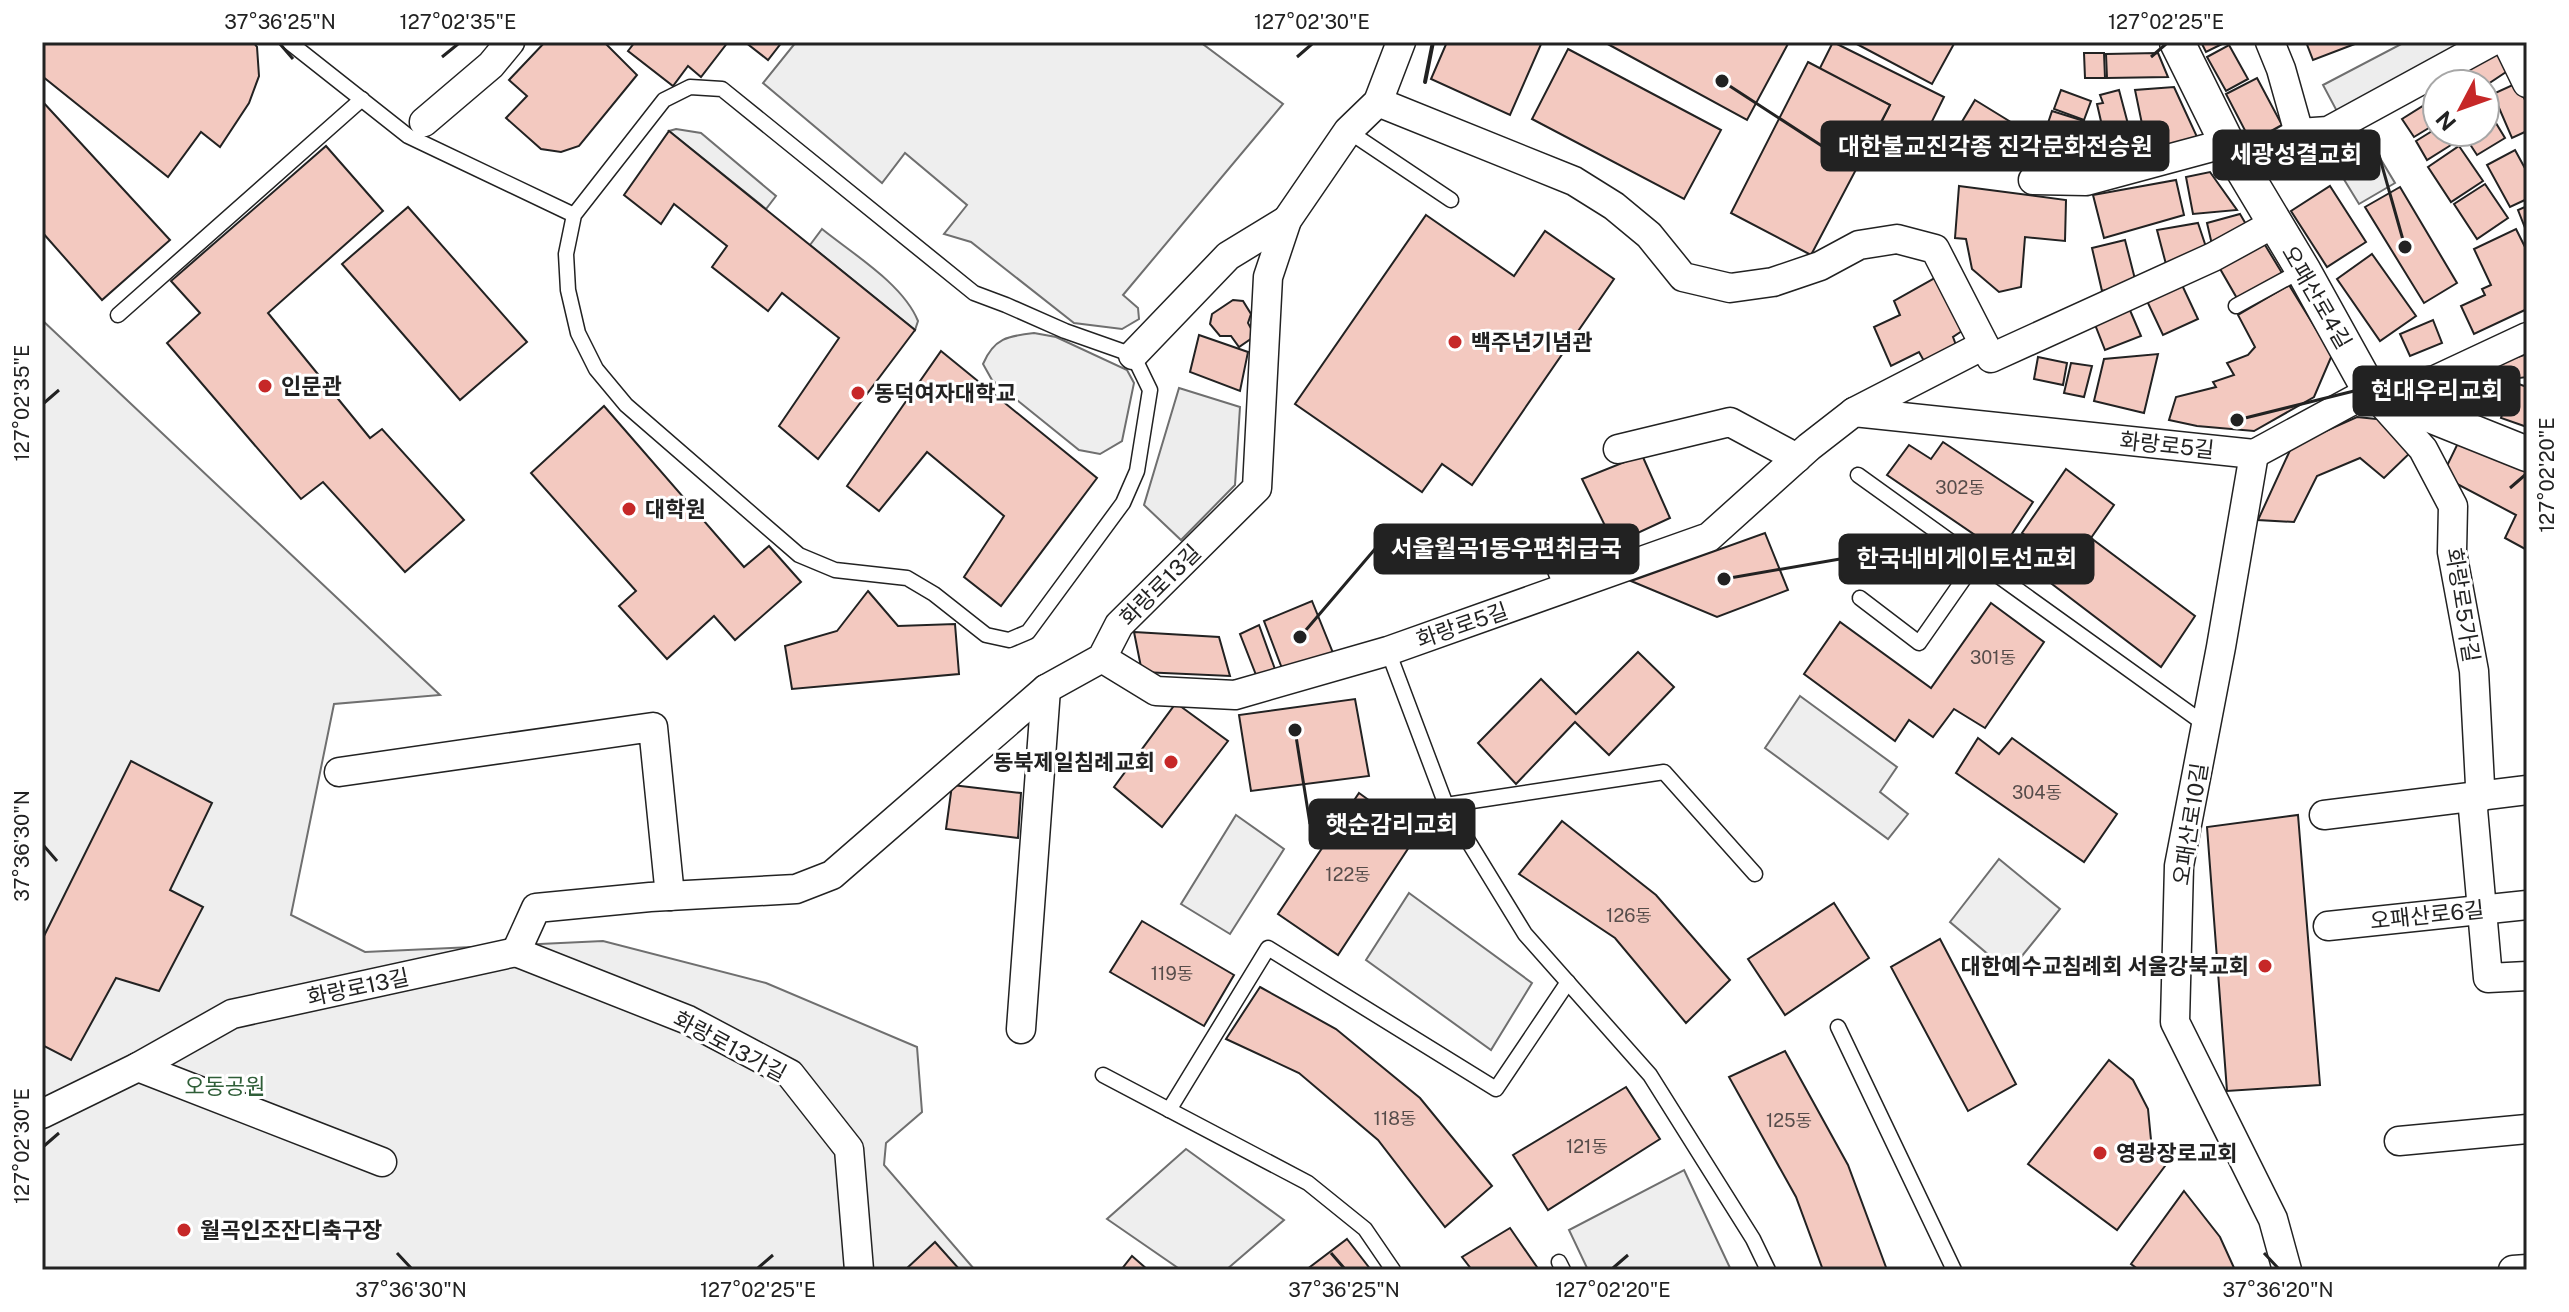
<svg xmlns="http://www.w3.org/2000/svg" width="2569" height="1312" font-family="'Public Sans','Noto Sans KR',sans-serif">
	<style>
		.green { fill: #eee; stroke: #6f6f6f; stroke-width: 2 }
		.parking { fill: #ededed; stroke: #6f6f6f; stroke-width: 2 }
		.building { fill: #f3c9c0; stroke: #222; stroke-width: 2 }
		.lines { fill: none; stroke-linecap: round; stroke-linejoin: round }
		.service-casing { stroke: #222; stroke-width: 17 }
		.minor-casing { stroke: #222; stroke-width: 31 }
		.tertiary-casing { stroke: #222; stroke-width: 37 }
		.service { stroke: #fff; stroke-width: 14 }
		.minor { stroke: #fff; stroke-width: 28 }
		.tertiary { stroke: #fff; stroke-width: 34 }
		.wall { stroke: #222; stroke-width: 4 }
		.ticks { fill: none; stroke: #222; stroke-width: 3 }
		.poi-dot { fill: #c62828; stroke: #fff; stroke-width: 3 }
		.labels { text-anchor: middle; stroke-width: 6; stroke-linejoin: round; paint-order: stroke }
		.number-label { font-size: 18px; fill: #564c4a }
		.street-label { font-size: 22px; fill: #222; stroke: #fff }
		.poi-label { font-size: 22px; font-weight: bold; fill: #222; stroke: #fff; text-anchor: start }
		.park-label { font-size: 22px; fill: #2f5e38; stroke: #fff }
		.leader { fill: none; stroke: #222; stroke-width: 3 }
		.callout-dot { fill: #222; stroke: #fff; stroke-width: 3 }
		.callout { fill: #222; stroke: #222; stroke-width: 3 }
		.callout-label { font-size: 24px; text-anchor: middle; font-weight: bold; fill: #fff }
		.neatline { fill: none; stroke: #222; stroke-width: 3 }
		.ticks-label { font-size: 20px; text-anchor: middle; fill: #222 }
	</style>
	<rect width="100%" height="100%" fill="#fff"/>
	<!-- green -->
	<g class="green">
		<polygon points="796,42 1200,42 1283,104 1123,295 1138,308 1139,319 1122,329 1074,323 971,242 944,234 967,205 905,153 882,183 763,83"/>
		<polygon points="676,129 701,133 776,196 766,209 669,131"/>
		<path d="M 822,229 C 853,254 903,284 918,321 L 915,330 L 810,245 Z"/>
		<polygon points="42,320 440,695 334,704 291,915 365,952 603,941 766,983 917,1047 922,1112 886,1143 884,1165 975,1270 42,1270"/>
		<path d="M 1034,333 L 1056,337 L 1127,370 L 1134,383 L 1122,441 L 1100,454 L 1079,450 L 992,380 L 983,364 C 994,338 1008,336 1034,333 Z"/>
		<polygon points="1800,696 1897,767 1880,792 1908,814 1888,839 1765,748"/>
		<polygon points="1236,815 1284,849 1230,934 1181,904"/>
		<polygon points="1999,859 2060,909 2009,972 1950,922"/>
		<polygon points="1409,893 1532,983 1491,1050 1366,960"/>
		<polygon points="1186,1149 1284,1220 1226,1270 1181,1270 1107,1219"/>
		<polygon points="1684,1170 1731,1270 1588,1270 1569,1230"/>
	</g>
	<!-- parking -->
	<g class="parking">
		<polygon points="2405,42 2476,42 2340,117 2323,85"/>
		<polygon points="2362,128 2395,183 2359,204 2326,150"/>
		<polygon points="1179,388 1240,407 1235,485 1181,540 1144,505"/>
	</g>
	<!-- building -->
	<g class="building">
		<polygon points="42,42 253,42 257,47 259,76 249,103 220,147 201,132 168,177 42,76"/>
		<polygon points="545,42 604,42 637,75 579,146 561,152 541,149 506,118 527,96 509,80"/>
		<polygon points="635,42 728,42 701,77 688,66 673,86 628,51"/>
		<polygon points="745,42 782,42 768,60"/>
		<polygon points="1447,42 1542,42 1510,115 1431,79"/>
		<polygon points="1604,42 1789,42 1747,120"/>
		<polygon points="1833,42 1944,97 1914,158 1874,137 1890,105 1819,70"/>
		<polygon points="1853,42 1955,42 1932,84"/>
		<polygon points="2201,42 2226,42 2206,52"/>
		<polygon points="2306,42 2360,42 2313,60"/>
		<polygon points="2229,45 2248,79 2226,91 2207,57"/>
		<polygon points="1568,49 1721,130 1684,199 1532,119"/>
		<polygon points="2495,49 2509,70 2485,86 2448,84 2446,80"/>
		<polygon points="2084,53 2104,53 2105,78 2085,78"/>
		<polygon points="2158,53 2168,77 2107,78 2106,54"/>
		<polygon points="1808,62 1890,105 1811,255 1731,213"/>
		<polygon points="2257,78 2282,125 2251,142 2226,94"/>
		<polygon points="2517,83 2527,104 2527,131 2512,138 2493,94"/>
		<polygon points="2174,87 2198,139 2148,153 2135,90"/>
		<polygon points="2061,90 2091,101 2084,120 2054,109"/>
		<polygon points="2119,90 2128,124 2103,130 2097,104 2103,103 2100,95"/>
		<polygon points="1975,100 2027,132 2023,159 1985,153 1954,135"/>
		<polygon points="42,101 170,240 102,300 42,232"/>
		<polygon points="2426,104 2437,123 2414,137 2402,119"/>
		<polygon points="2485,105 2505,138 2477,155 2462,132 2485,132"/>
		<polygon points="2052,111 2084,121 2079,140 2046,129"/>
		<polygon points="2437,128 2437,132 2444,132 2451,145 2427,160 2416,141"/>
		<polygon points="669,131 915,330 818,459 779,426 839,338 782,293 768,311 712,267 727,246 674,204 661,224 624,195"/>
		<polygon points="326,146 383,211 268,313 370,438 382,429 464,520 405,572 323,482 301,499 167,343 200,313 171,281"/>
		<polygon points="2459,146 2483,181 2451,202 2428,167"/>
		<polygon points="2515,150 2527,172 2527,199 2510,207 2487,165"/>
		<polygon points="2210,172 2237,210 2193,214 2186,177"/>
		<polygon points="2176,180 2184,215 2104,238 2093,195"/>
		<polygon points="2485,184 2508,218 2477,239 2454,204"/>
		<polygon points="1959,186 2066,200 2065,241 2025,237 2021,287 1999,292 1972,269 1966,239 1955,238"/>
		<polygon points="2330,186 2366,242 2327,267 2291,211"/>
		<polygon points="2400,187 2457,283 2424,303 2365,207"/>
		<polygon points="2527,206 2527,233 2518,210"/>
		<polygon points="408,207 527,342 460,400 342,264"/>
		<polygon points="2240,214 2250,231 2213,249 2207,223"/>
		<polygon points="1426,215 1514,276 1545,231 1614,279 1472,485 1442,464 1422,492 1295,404"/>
		<polygon points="2198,223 2208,253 2167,268 2157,230"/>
		<polygon points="2516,229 2527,251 2525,267 2527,272 2527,309 2474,334 2461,306 2485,295 2482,289 2491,285 2474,249"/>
		<polygon points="2125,240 2136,283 2102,291 2092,248"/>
		<polygon points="2262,240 2282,273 2238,300 2219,267"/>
		<polygon points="2372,254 2416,316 2380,341 2337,279"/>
		<polygon points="1935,278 1962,331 1953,337 1956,345 1924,361 1919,352 1891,366 1874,327 1900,315 1894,301"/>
		<polygon points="2182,285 2198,319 2163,335 2147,301"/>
		<polygon points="2289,285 2332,355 2314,397 2254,431 2197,426 2169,420 2176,397 2216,387 2213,382 2234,375 2227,363 2248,355 2255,347 2238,315"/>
		<polygon points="1233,300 1243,301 1251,314 1248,323 1255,336 1239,347 1231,336 1220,336 1210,324 1212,314"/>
		<polygon points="2129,308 2141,336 2105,350 2094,322"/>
		<polygon points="2433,320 2442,343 2410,356 2400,334"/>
		<polygon points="1199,335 1248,352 1240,391 1190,372"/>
		<polygon points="941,351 1097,478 1001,606 964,577 1004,516 927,452 879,511 847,486"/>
		<polygon points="2158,354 2144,413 2094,401 2104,359"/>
		<polygon points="2527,354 2527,377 2498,381 2493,365"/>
		<polygon points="2038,357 2067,363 2063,385 2034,379"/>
		<polygon points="2071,363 2092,366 2084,397 2064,393"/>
		<polygon points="2513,382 2527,387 2527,427 2501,418"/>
		<polygon points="604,406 744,567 769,546 801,582 735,640 714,616 667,659 619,606 636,591 531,473"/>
		<polygon points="2357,417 2386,420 2413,450 2384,478 2360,458 2317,476 2294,522 2258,520 2292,446"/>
		<polygon points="2459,441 2527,471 2527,550 2505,538 2516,515 2442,476"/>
		<polygon points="1943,442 2033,502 2000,552 1887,475 1909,445 1931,459"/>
		<polygon points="1642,455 1670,518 1614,544 1582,479"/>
		<polygon points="2066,469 2114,505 2091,538 2195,616 2161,667 2052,584 2066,563 2022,533"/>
		<polygon points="1765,533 1788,590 1717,617 1631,581"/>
		<polygon points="868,591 898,626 955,624 959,674 792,689 785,646 837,631"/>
		<polygon points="1312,601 1333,653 1283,671 1264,621"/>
		<polygon points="1991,603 2044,642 1985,728 1954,709 1933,737 1909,720 1895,741 1804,674 1840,622 1931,688"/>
		<polygon points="1259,625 1276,672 1258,680 1240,634"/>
		<polygon points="1134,632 1219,637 1230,676 1142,672"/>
		<polygon points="1638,652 1674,687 1609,755 1575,722 1516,784 1478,743 1541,679 1576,714"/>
		<polygon points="1355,699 1369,776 1251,791 1239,715"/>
		<polygon points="1176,703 1228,741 1162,827 1114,787"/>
		<polygon points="1978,738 1999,754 2012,738 2117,814 2084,862 1956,773"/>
		<polygon points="131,761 212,803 170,890 203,907 159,991 116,978 71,1060 42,1045 42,940"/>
		<polygon points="952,785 1021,793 1018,838 946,829"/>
		<polygon points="1359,793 1417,835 1338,955 1278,914"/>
		<polygon points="2298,815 2320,1085 2227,1091 2207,827"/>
		<polygon points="1562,821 1656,895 1730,980 1686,1023 1615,938 1519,874"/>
		<polygon points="1834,903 1869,958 1785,1015 1748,959"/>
		<polygon points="1142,921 1234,975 1204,1026 1110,972"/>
		<polygon points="1940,939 2016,1084 1968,1111 1891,967"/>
		<polygon points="1260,987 1336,1029 1420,1098 1492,1186 1445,1227 1378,1140 1299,1073 1226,1039"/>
		<polygon points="1785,1051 1848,1165 1887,1270 1823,1270 1796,1197 1729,1077"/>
		<polygon points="2109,1060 2133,1080 2148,1109 2152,1150 2168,1162 2117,1230 2028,1164"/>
		<polygon points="1626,1087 1660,1139 1548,1210 1513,1155"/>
		<polygon points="2184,1191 2220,1237 2235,1270 2139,1270 2131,1264"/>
		<polygon points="1510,1228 1539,1270 1472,1270 1462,1257"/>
		<polygon points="1347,1239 1371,1270 1306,1270"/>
		<polygon points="935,1242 960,1270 905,1270"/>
		<polygon points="1132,1256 1148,1270 1121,1270"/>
	</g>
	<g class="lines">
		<!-- service casing -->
		<g class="service-casing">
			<g id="service">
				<polyline points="289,42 408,136 574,215 664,100 690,87 722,89 974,293 1006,305 1065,331 1133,355 1150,390 1137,471 1123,503 1028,632 1009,640 986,635 934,594 907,578 835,570 799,555 626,405 596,369 578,333 568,290 566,254 574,215"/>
				<polyline points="1348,131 1451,200"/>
				<polyline points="2236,306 2302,270"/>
				<polyline points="118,315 362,99"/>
				<polyline points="1858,475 2206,725"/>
				<polyline points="1544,545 1563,590"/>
				<polyline points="1860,598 1919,643 1977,560"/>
				<polyline points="1388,651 1446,805 1525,934 1650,1075 1753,1239 1768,1270"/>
				<polyline points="1446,805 1664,772 1755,874"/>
				<polyline points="1838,1027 1954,1270"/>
				<polyline points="1103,1075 1308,1183 1365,1229 1393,1270"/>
				<polyline points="1169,1110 1268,948 1496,1089 1568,982"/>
				<polyline points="1559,1262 1563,1270"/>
			</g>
		</g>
		<!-- minor casing -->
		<g class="minor-casing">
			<g id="minor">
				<polyline points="2270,42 2281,69 2299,133"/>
				<polyline points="2507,42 2527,83"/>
				<polyline points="1378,102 1574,181 1614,206 1649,235 1683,277 1730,288 1773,282 1820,266 1859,245 1897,239 1935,249 1991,358 2213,257 2275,223"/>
				<polyline points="424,122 491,65 510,42"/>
				<polyline points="2240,166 2299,133 2328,131 2491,42"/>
				<polyline points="2033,180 2086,181 2227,143"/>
				<polyline points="1133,355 1228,256 1287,220"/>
				<polyline points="2371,391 2423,449 2453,506 2452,552 2474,671 2480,785 2473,809 2488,978 2527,976"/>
				<polyline points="1854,412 1984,345"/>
				<polyline points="1618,449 1730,422 1797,458"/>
				<polyline points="2254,454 2221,647 2179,866 2175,1022 2273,1219 2287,1270"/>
				<polyline points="1102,658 1156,691 1235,695 1388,651 1709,537 1809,447 1854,412 2254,454 2370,391 2435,380 2527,337"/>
				<polyline points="339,772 653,727 670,896"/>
				<polyline points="2324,815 2527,790"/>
				<polyline points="2328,926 2527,905"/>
				<polyline points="516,952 536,908 650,897 796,889 832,875 1046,689 1102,658 1119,625 1257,488 1268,277 1287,220 1348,131 1378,102 1401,42"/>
				<polyline points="516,952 688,1020 790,1074 849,1149 859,1270"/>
				<polyline points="1021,1029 1046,689"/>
				<polyline points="138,1067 382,1162"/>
				<polyline points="42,1114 138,1067 232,1014 516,952"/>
				<polyline points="2399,1141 2527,1129"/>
				<polyline points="2513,1270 2527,1269"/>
			</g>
		</g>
		<!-- tertiary casing -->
		<g class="tertiary-casing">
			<polyline id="tertiary" points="2177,42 2227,143 2303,270 2370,391 2527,454"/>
		</g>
		<!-- service -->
		<use href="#service" class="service"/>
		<!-- minor -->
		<use href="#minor" class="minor"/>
		<!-- tertiary -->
		<use href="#tertiary" class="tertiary"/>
		<!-- wall -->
		<polyline class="wall" points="1425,82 1433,42"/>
	</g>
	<!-- ticks -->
	<path class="ticks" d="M 280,44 L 293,59M 442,57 L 458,44M 1297,57 L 1312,44M 2151,57 L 2166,44M 44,403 L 59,390M 2510,488 L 2525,475M 44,846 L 57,861M 44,1146 L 59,1133M 397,1253 L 411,1268M 1331,1253 L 1344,1268M 2264,1253 L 2278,1268M 758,1268 L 773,1255M 1613,1268 L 1628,1255"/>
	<!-- markers -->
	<g class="poi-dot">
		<circle cx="1455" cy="342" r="8"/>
		<circle cx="265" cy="386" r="8"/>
		<circle cx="858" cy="393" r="8"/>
		<circle cx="629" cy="509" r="8"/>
		<circle cx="1171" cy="762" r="8"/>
		<circle cx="2265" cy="966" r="8"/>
		<circle cx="2100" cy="1153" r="8"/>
		<circle cx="184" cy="1230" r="8"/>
	</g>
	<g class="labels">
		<!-- number labels -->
		<g class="number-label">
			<text x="1960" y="494">302동</text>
			<text x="1993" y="664">301동</text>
			<text x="2037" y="799">304동</text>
			<text x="1348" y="881">122동</text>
			<text x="1629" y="922">126동</text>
			<text x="1172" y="980">119동</text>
			<text x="1395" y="1125">118동</text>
			<text x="1789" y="1127">125동</text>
			<text x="1587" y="1153">121동</text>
		</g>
		<!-- street labels -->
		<g class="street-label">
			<text transform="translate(2317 297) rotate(60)" y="8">오패산로4길</text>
			<text transform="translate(2167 445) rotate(6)" y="8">화랑로5길</text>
			<text transform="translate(1160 585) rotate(-45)" y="8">화랑로13길</text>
			<text transform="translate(2463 605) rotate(81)" y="8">화랑로5가길</text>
			<text transform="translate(1462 625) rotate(-19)" y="8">화랑로5길</text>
			<text transform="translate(2190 824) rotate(-81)" y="8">오패산로10길</text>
			<text transform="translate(2427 915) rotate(-6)" y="8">오패산로6길</text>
			<text transform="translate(358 987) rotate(-12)" y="8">화랑로13길</text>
			<text transform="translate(730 1046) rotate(28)" y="8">화랑로13가길</text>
		</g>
		<!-- poi labels -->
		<g class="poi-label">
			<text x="1471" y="350">백주년기념관</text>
			<text x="281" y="394">인문관</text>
			<text x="874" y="401">동덕여자대학교</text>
			<text x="645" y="517">대학원</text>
			<text x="1155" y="770" text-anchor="end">동북제일침례교회</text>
			<text x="2249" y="974" text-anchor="end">대한예수교침례회 서울강북교회</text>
			<text x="2116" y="1161">영광장로교회</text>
			<text x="200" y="1238">월곡인조잔디축구장</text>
		</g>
		<!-- park labels -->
		<g class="park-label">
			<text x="225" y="1094">오동공원</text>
		</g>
	</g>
	<!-- callouts -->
	<path class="leader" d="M1722 81L1822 146M2405 247L2379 155M2237 420L2354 391M1300 637L1375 549M1724 579L1840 559M1295 730L1310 824"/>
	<g class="callout-dot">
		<circle cx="1722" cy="81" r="8"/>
		<circle cx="2405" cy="247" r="8"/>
		<circle cx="2237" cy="420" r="8"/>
		<circle cx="1300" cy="637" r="8"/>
		<circle cx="1724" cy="579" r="8"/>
		<circle cx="1295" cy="730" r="8"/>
	</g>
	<g class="callout">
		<rect x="1822" y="122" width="346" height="48" rx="8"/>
		<rect x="2214" y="131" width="165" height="48" rx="8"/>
		<rect x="2354" y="367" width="165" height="48" rx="8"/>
		<rect x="1375" y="525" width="263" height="48" rx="8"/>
		<rect x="1840" y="535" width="253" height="48" rx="8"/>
		<rect x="1310" y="800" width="164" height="48" rx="8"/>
	</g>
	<g class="callout-label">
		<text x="1995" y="155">대한불교진각종 진각문화전승원</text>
		<text x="2296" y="163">세광성결교회</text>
		<text x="2437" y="399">현대우리교회</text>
		<text x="1506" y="557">서울월곡1동우편취급국</text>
		<text x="1967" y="567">한국네비게이토선교회</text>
		<text x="1392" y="833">햇순감리교회</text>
	</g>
	<!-- border -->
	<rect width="2569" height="1312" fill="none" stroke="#ffffff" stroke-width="88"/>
	<!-- north arrow -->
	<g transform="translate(2461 108) rotate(229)"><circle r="38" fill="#ffffff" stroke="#a7a7a7" stroke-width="2"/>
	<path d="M0-6L14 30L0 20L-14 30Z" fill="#c62828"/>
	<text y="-12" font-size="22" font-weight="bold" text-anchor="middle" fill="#222222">N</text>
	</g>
	<rect x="44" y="44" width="2481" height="1224" class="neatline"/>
	<g class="ticks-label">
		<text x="280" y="29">37°36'25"N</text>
		<text x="458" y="29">127°02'35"E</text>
		<text x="1312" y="29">127°02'30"E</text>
		<text x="2166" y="29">127°02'25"E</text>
		<text transform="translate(22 403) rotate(-90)" y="7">127°02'35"E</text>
		<text transform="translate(2547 475) rotate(-90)" y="7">127°02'20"E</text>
		<text transform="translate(22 846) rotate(-90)" y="7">37°36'30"N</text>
		<text transform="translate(22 1146) rotate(-90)" y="7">127°02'30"E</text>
		<text x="411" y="1297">37°36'30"N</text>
		<text x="758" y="1297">127°02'25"E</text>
		<text x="1344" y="1297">37°36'25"N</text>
		<text x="1613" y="1297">127°02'20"E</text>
		<text x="2278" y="1297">37°36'20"N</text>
	</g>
</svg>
